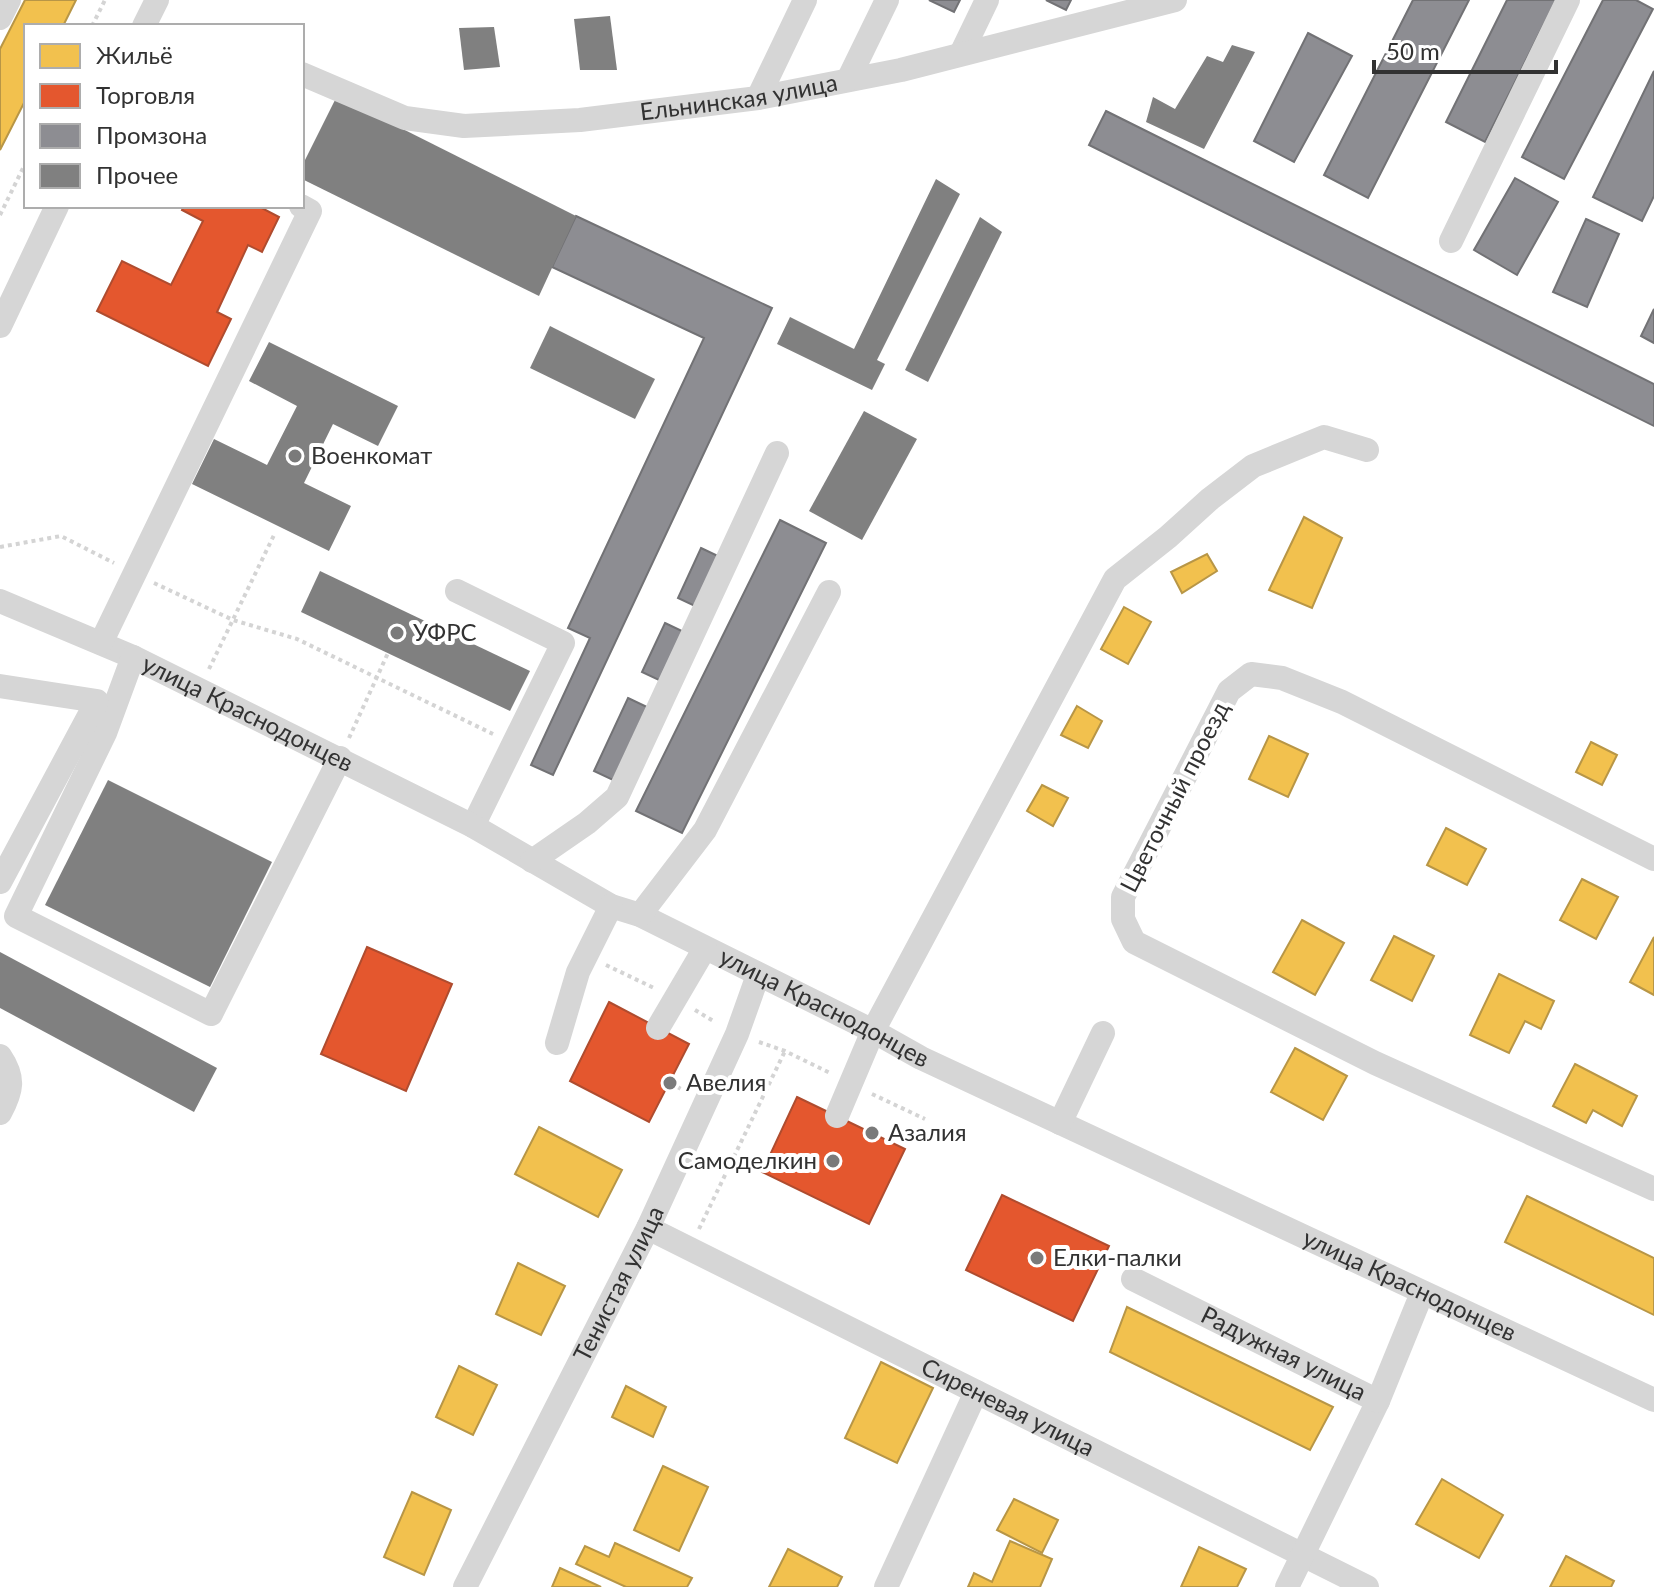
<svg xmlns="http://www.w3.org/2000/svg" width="1654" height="1587" font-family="Lato,sans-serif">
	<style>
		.homes { fill: #f2c14e; stroke: #b89646; stroke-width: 2 }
		.shops { fill: #e4572e; stroke: #af4c2f; stroke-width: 2 }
		.industry { fill: #8d8d92; stroke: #727275; stroke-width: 2 }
		.building { fill: #808080 }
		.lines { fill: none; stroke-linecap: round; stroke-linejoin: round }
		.path { stroke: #d4d4d4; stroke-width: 4; stroke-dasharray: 4 4; stroke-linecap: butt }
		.minor { stroke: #d6d6d6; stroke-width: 24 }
		.poi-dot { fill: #7a7a7a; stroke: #fff; stroke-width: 3 }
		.labels { text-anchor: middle; stroke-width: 8; stroke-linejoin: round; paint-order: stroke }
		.street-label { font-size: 24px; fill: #323232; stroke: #fff }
		.poi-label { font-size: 24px; fill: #323232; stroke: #fff; text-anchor: start }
	</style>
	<rect width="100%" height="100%" fill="#fff"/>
	<!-- homes -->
	<g class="homes">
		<polygon points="25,0 76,0 63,26 26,26 26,99 0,150 0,49"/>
		<polygon points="1304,517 1342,538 1312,608 1269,590"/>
		<polygon points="1207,554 1217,571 1182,593 1171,572"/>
		<polygon points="1124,607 1151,622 1128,664 1101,649"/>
		<polygon points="1077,706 1102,721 1088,748 1061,735"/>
		<polygon points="1269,736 1308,754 1288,797 1249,779"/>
		<polygon points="1591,742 1617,755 1602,785 1576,772"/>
		<polygon points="1042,785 1068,798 1053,826 1027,811"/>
		<polygon points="1446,828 1486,849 1467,885 1427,865"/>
		<polygon points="1582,879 1618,897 1596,939 1560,920"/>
		<polygon points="1302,920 1344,943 1315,995 1273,972"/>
		<polygon points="1394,936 1434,956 1412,1001 1371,980"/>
		<polygon points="1654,937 1654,995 1630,982"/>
		<polygon points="1499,974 1554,1001 1541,1029 1525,1021 1509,1053 1470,1035"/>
		<polygon points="1295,1048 1347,1076 1323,1120 1271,1092"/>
		<polygon points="1575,1064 1637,1096 1622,1126 1593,1110 1586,1123 1553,1106"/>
		<polygon points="539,1127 622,1170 598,1217 515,1174"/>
		<polygon points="1527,1196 1654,1258 1654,1315 1505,1242"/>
		<polygon points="518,1263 565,1286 541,1335 496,1314"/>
		<polygon points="1127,1307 1333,1407 1310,1450 1110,1352"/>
		<polygon points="881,1362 933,1388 897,1463 845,1438"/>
		<polygon points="459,1366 497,1385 473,1435 436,1417"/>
		<polygon points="626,1386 666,1407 653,1437 612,1417"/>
		<polygon points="663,1466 708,1487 679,1551 634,1530"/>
		<polygon points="1442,1479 1503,1515 1479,1558 1416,1524"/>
		<polygon points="412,1492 451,1510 424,1575 384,1557"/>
		<polygon points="1014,1499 1058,1520 1042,1553 997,1530"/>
		<polygon points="1010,1541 1052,1559 1040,1587 968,1587 974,1573 992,1582"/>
		<polygon points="615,1543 692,1578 687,1587 626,1587 576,1564 585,1546 609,1557"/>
		<polygon points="1199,1547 1246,1569 1237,1587 1181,1587"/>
		<polygon points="788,1549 842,1577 837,1587 769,1587"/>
		<polygon points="1566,1556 1614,1581 1611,1587 1550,1587"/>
		<polygon points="560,1568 601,1587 552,1587"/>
	</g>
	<!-- shops -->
	<g class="shops">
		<polygon points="184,206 258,206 279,217 262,252 248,245 217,312 231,319 208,366 97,311 122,261 171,285 203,221 182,210"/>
		<polygon points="367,947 452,984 406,1091 321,1054"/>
		<polygon points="609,1002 689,1044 649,1122 570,1081"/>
		<polygon points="797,1097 905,1149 869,1224 762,1172"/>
		<polygon points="1002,1195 1109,1246 1073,1321 966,1270"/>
	</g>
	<!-- industry -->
	<g class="industry">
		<polygon points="929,0 960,0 954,12"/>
		<polygon points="1046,0 1071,0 1066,10"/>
		<polygon points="1413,0 1469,0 1368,198 1324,175"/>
		<polygon points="1507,0 1556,0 1485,142 1446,122"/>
		<polygon points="1603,0 1636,0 1653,9 1564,179 1522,157"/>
		<polygon points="1308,33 1352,56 1294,162 1254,141"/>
		<polygon points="1654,71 1654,196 1642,221 1593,197"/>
		<polygon points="1106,111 1654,384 1654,426 1089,145"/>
		<polygon points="1515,178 1558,202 1517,275 1474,250"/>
		<polygon points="576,216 772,308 553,775 531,765 590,638 568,628 704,338 552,267"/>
		<polygon points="1586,219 1619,234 1587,307 1553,292"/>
		<polygon points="1654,309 1654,343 1641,336"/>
		<polygon points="780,520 826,543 682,833 636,811"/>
		<polygon points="701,548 720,557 697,607 678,598"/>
		<polygon points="665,623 684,632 661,681 642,672"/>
		<polygon points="628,698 647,707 613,780 594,771"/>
	</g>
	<!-- building -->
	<g class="building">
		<polygon points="610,16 617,70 580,70 574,19"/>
		<polygon points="494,27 500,67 464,70 459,28"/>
		<polygon points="1232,45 1255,52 1204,149 1146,122 1153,97 1175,109 1207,56 1223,62"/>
		<polygon points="337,96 576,216 539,296 302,179 302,166"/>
		<polygon points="936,179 960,194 877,360 885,364 872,390 777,344 790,317 854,349"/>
		<polygon points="980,217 1002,232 928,382 905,370"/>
		<polygon points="550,326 655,379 635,419 530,368"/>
		<polygon points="269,342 398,406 378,446 333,424 304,483 351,506 329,551 192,484 214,439 267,465 297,406 249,381"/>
		<polygon points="864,411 917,439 862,540 809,511"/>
		<polygon points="320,571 530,671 510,711 301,612"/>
		<polygon points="108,780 272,862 210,987 45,905"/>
		<polygon points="0,952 217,1068 194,1112 0,1008"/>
	</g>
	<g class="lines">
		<!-- path -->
		<g class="path">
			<polyline points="92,26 105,0"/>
			<polyline points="0,215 26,162"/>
			<polyline points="0,547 61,536 114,563"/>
			<polyline points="154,583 233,620 297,639 493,734"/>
			<polyline points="209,669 275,533"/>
			<polyline points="349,738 388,653"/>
			<polyline points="606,965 656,989"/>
			<polyline points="695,1010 715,1022"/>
			<polyline points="759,1042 785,1051 832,1074"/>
			<polyline points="670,1083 685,1091"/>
			<polyline points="872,1094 925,1119"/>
			<polyline points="699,1229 785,1051"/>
		</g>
		<!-- minor -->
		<g class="minor">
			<polyline points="0,18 9,0"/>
			<polyline points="144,26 157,0"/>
			<polyline points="961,54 987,0"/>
			<path id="s1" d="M 302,74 L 405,118 L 464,126 L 580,120 L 758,98 L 901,70 L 1175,0"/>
			<polyline points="848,80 887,0"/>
			<polyline points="758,98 805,0"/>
			<polyline points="1451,241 1568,0"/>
			<polyline points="0,326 57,206"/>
			<polyline points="457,591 563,643 473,826"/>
			<path id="s2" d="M 0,601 L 133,657 L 473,826 L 611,906 L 640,915 L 873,1031 L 921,1058 L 1654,1400"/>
			<polyline points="101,643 310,211 301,206"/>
			<polyline points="133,657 105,733 16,916 211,1014 340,758"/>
			<polyline points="0,686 97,701 0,882"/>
			<polyline points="1654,859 1342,702 1282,678 1251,674 1229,691 1123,897 1123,919 1134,942 1375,1063 1654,1189"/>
			<polyline points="532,861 587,823 617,797 777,453"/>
			<polyline points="640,915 705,830 829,592"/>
			<polyline points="658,1028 705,948"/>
			<polyline points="557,1043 578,972 611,906"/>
			<path d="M 0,1056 C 15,1078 12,1091 0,1113"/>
			<polyline points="837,1116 873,1031 1115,579 1168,537 1210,499 1253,466 1324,437 1367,450"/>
			<polyline points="1060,1123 1103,1033"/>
			<path id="s3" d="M 648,1228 L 1367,1587"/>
			<path id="s4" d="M 1133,1279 L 1378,1401 L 1287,1587"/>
			<polyline points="1378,1401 1422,1293"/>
			<path id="s5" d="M 465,1587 L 648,1228 L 737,1034 L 758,975"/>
			<polyline points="886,1587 976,1392"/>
		</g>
	</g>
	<!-- markers -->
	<g class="poi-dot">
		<circle cx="295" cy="456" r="8"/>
		<circle cx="397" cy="633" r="8"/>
		<circle cx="670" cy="1083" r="8"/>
		<circle cx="872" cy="1133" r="8"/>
		<circle cx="833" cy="1161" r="8"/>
		<circle cx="1037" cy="1258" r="8"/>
	</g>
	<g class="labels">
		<!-- street labels -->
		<g class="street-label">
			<text dy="8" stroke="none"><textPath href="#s1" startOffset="448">Ельнинская улица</textPath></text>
			<text dy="8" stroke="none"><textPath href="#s2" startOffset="272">улица Краснодонцев</textPath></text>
			<text transform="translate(1175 797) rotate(-63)" y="8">Цветочный проезд</text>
			<text dy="8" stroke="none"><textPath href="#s2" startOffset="920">улица Краснодонцев</textPath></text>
			<text dy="8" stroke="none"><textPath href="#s5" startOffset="340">Тенистая улица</textPath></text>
			<text dy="8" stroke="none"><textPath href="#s2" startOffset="1568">улица Краснодонцев</textPath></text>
			<text dy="8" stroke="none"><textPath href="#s4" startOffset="168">Радужная улица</textPath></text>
			<text dy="8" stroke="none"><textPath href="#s3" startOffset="402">Сиреневая улица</textPath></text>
		</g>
		<!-- poi labels -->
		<g class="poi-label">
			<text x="311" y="464">Военкомат</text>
			<text x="413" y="641">УФРС</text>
			<text x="686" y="1091">Авелия</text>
			<text x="888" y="1141">Азалия</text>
			<text x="817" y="1169" text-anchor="end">Самоделкин</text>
			<text x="1053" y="1266">Елки-палки</text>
		</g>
	</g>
	<!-- legend -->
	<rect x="24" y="24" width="280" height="184" fill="#ffffff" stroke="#adadad" stroke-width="2"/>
	<rect x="40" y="44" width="40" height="24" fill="#f2c14e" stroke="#adadad" stroke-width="2"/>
	<text x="96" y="64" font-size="24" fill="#323232">Жильё</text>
	<rect x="40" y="84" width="40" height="24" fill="#e4572e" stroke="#adadad" stroke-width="2"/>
	<text x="96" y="104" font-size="24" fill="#323232">Торговля</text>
	<rect x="40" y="124" width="40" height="24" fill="#8d8d92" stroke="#adadad" stroke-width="2"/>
	<text x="96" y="144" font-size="24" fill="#323232">Промзона</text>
	<rect x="40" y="164" width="40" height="24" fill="#808080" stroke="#adadad" stroke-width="2"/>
	<text x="96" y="184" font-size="24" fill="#323232">Прочее</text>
	<!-- scale -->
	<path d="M1374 60v12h182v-12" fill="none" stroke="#323232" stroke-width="4"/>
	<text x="1386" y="60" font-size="24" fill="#323232" stroke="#ffffff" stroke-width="6" paint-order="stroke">50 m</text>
</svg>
